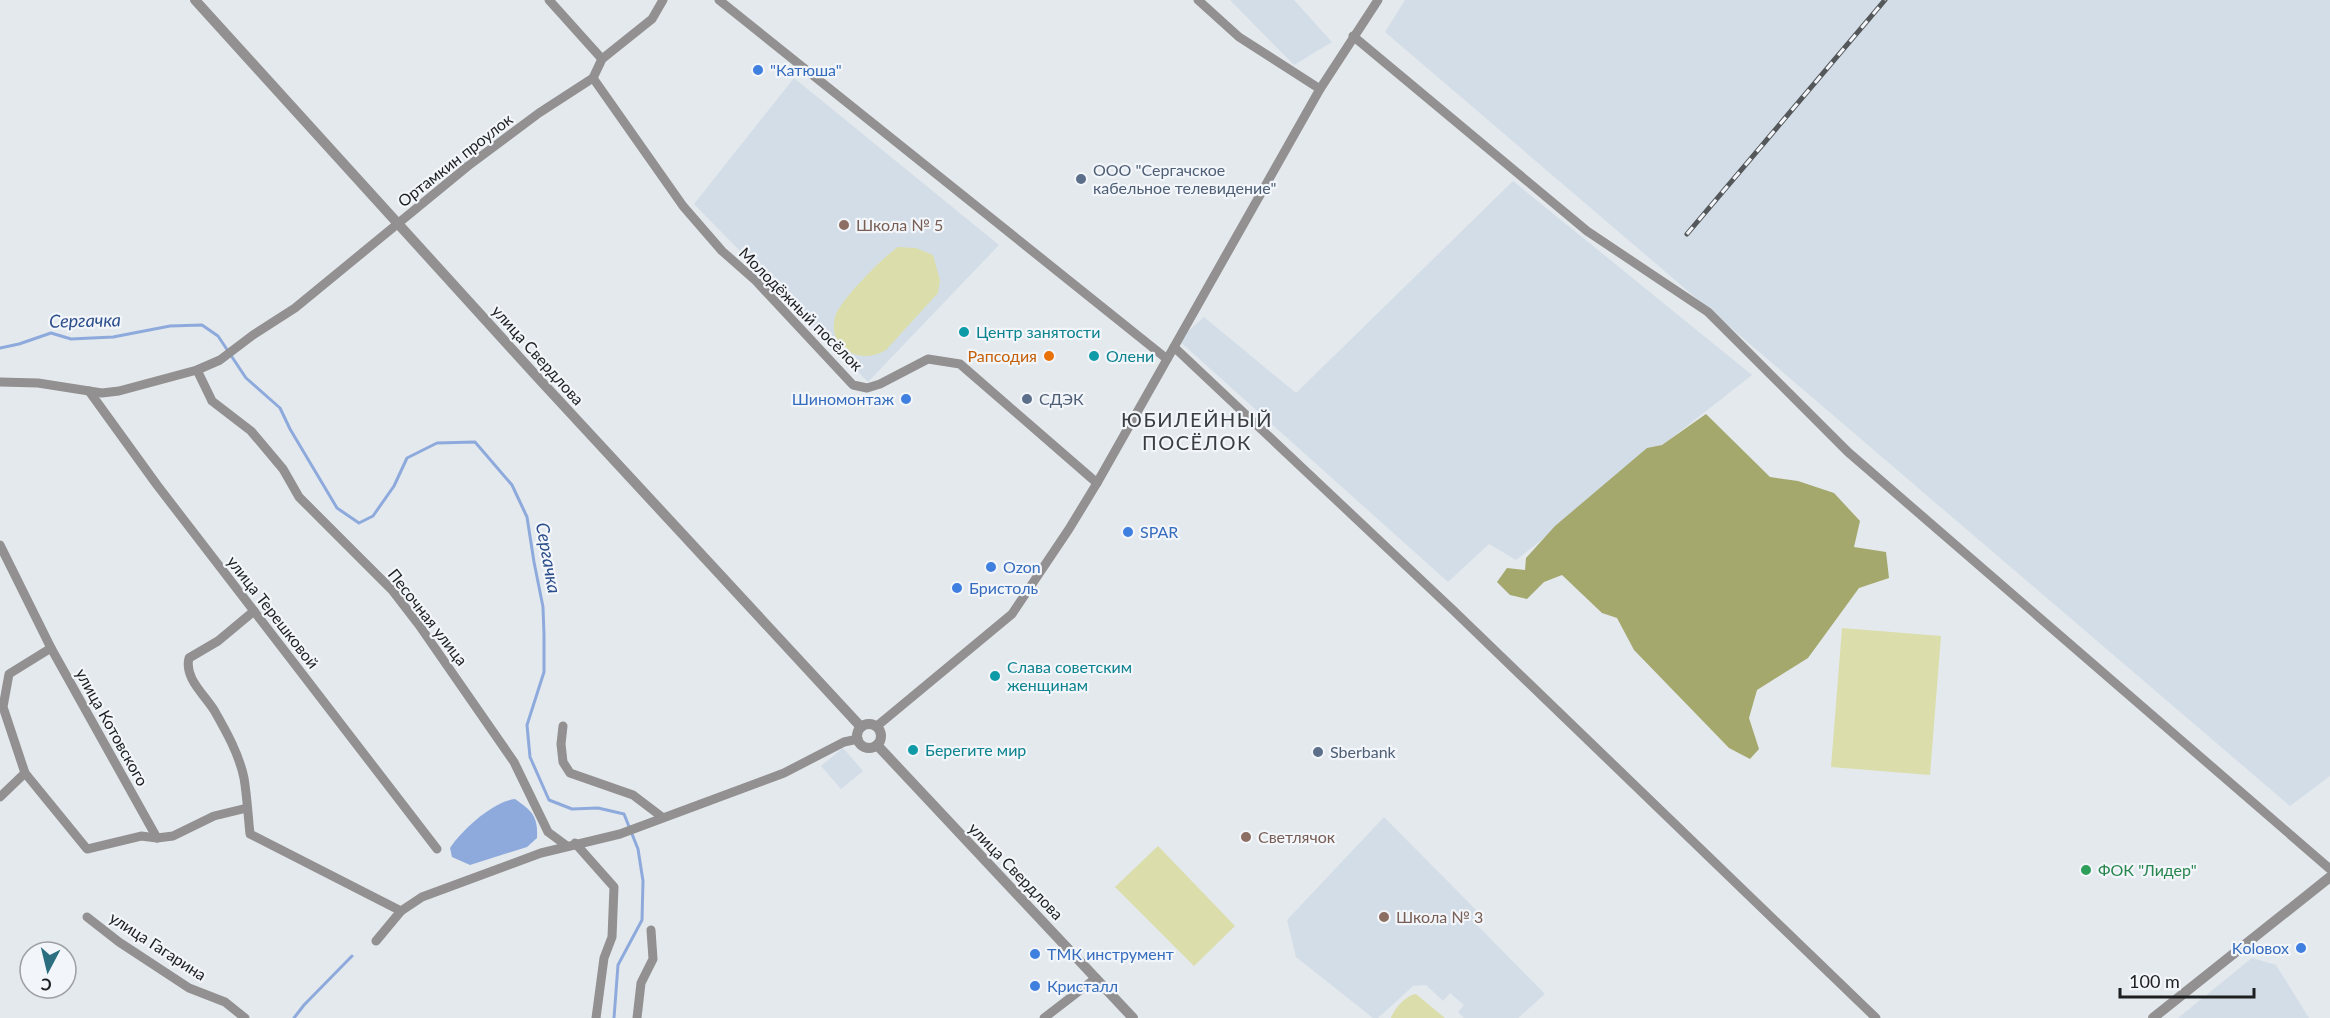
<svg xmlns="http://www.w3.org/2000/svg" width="2330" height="1018" font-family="Lato,sans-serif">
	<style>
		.built { fill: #d3dde7 }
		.green { fill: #dbdeab }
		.forest { fill: #a5a86d }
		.water { fill: #8eaadc }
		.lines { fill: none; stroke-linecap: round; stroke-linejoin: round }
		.stream { stroke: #8eaadc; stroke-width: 3 }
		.minor { stroke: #929090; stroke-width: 9 }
		.tertiary { stroke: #929090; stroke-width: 10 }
		.rail-casing { stroke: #55585a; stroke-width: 5 }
		.rail { stroke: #f2f6fa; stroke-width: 3; stroke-dasharray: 9; stroke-linecap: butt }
		.shop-dot { fill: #3f7fe0; stroke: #f2f6fa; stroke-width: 2 }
		.service-dot { fill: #5c6f8a; stroke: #f2f6fa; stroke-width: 2 }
		.education-dot { fill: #8d6e63; stroke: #f2f6fa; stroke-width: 2 }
		.culture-dot { fill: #0f9aa8; stroke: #f2f6fa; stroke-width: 2 }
		.food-dot { fill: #e8710a; stroke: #f2f6fa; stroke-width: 2 }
		.leisure-dot { fill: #2e9e5b; stroke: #f2f6fa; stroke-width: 2 }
		.labels { text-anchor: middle; stroke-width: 4.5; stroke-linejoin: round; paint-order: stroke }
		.shop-label { font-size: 16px; fill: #366cbe; stroke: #f2f6fa; text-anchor: start }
		.street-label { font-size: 16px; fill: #1d1f20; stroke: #f2f6fa }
		.service-label { font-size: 16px; fill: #4e5e75; stroke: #f2f6fa; text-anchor: start }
		.education-label { font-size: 16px; fill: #785e54; stroke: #f2f6fa; text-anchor: start }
		.culture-label { font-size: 16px; fill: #0d838f; stroke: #f2f6fa; text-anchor: start }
		.food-label { font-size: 16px; fill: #c56008; stroke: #f2f6fa; text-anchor: end }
		.leisure-label { font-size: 16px; fill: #27864d; stroke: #f2f6fa; text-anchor: start }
		.water-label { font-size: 18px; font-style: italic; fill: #2c4d8b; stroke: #f2f6fa }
		.quarter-label { font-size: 20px; letter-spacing: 1.5px; fill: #3a3e41; stroke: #f2f6fa }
	</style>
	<rect width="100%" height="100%" fill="#e4e9ed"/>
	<!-- built -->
	<g class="built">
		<polygon points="1230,0 1294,0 1332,42 1294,65"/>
		<polygon points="1405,0 2330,0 2330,776 2290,806 1385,32"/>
		<polygon points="794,78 999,245 868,382 694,204"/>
		<polygon points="1513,181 1752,375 1516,560 1489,544 1448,582 1178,340 1204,317 1296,393"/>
		<polygon points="843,748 863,771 841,789 821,766"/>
		<polygon points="1384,817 1481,915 1476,924 1545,994 1518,1018 1464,1018 1458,1012 1464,1005 1450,993 1443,1001 1426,985 1413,986 1378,1018 1373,1018 1296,957 1287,920"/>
		<polygon points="2252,958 2276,965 2309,1018 2178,1018"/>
	</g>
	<!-- green -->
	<g class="green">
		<path d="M 898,247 L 916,248 L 933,255 L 940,280 L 938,293 L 886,350 C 860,366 827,348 835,317 C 839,301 884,256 898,247 Z"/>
		<polygon points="1842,628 1941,636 1930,775 1831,767"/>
		<polygon points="1158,846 1235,926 1194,966 1115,887"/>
		<path d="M 1416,994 L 1445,1018 L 1391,1018 C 1394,1009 1406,995 1416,994 Z"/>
	</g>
	<!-- forest -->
	<polygon class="forest" points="1706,414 1770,477 1798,481 1834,493 1860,521 1854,547 1886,552 1889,578 1859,588 1808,658 1757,690 1749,718 1759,749 1750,759 1729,748 1634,650 1617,618 1602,613 1562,575 1544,582 1527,599 1510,595 1497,582 1507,568 1525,570 1526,558 1555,526 1647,448 1662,445"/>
	<!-- water -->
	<path class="water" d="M 515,799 C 532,811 538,816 537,838 L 527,847 L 470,865 L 452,857 L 450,848 C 462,830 492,802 515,799 Z"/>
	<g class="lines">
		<!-- stream -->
		<g class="stream">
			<polyline points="0,348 19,344 51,333 71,339 113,337 170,326 202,325 218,336 246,378 280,408 290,429 337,508 359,523 373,516 394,486 407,458 437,443 475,442 512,485 527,517 534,562 543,607 544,635 544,672 527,725 530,757 549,800 572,809 598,808 624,814 638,849 643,881 642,920 618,965 614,1018"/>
			<polyline points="294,1018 304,1005 352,956"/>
		</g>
		<!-- minor -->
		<g class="minor">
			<polyline points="549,0 602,59"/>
			<polyline points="719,0 1167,359"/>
			<polyline points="1198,0 1239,37 1320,89"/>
			<polyline points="1353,36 1587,231 1708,312 1848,452 2330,869"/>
			<polyline points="593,78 683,206 722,251 756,281 853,385 867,388 880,384 928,359 960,364 1097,483"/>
			<polyline points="1174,347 1453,610 1876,1018"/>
			<polyline points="197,370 212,401 251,431 283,469 299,497 392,590 419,625 514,762 548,832 567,846"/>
			<polyline points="0,382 38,383 102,393 119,391 197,370 220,360 253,335 295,308 468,166 539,113 593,78 602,59 652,19 663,0"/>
			<polyline points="89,391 157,485 437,849"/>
			<polyline points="0,545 51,648 157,838"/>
			<path d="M 254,611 L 218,641 L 189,658 C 184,678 204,694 214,710 C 226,731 239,754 244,778 C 247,796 248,815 250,834 L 401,911"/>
			<polyline points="563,726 561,744 563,762 570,773 633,795 662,817"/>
			<polyline points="877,726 1012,614 1069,529 1097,483 1320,89 1378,0"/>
			<polyline points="25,773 87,849 141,836 157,838 173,836 214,816 247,808"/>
			<polyline points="0,797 25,773 3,707 9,674 51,648"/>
			<polyline points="575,843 614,887 612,937 604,958 596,1018"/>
			<polyline points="87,917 119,942 189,988 225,1002 245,1018"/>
			<polyline points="376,941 401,911 422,897 541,853 620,834 784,773 844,742 858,739"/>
			<polyline points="637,1018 641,983 653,959 651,930"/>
			<polyline points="1044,1018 1096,978"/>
		</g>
		<!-- tertiary -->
		<g class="tertiary">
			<polyline points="195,0 539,379 861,727"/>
			<circle cx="869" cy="736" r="12"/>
			<polyline points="877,745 1133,1018"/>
			<polyline points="2153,1018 2330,877"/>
		</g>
		<!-- rail casing -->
		<g class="rail-casing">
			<polyline id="rail" points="1687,234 1885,0"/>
		</g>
		<!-- rail -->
		<use href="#rail" class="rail"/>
	</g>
	<!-- markers -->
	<g class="shop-dot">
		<circle cx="758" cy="70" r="6"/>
		<circle cx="906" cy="399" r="6"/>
		<circle cx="1128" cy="532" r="6"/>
		<circle cx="991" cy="567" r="6"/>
		<circle cx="957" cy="588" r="6"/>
		<circle cx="2301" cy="948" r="6"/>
		<circle cx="1035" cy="954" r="6"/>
		<circle cx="1035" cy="986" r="6"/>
	</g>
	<g class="service-dot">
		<circle cx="1081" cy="179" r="6"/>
		<circle cx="1027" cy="399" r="6"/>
		<circle cx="1318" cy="752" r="6"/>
	</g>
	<g class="education-dot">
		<circle cx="844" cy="225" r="6"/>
		<circle cx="1246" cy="837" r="6"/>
		<circle cx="1384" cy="917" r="6"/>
	</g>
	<g class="culture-dot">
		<circle cx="964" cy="332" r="6"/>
		<circle cx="1094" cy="356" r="6"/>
		<circle cx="995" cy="676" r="6"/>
		<circle cx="913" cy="750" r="6"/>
	</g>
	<circle class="food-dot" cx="1049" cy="356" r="6"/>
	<circle class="leisure-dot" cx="2086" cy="870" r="6"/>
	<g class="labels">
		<!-- shop labels -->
		<g class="shop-label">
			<text x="770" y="76">"Катюша"</text>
			<text x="894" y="405" text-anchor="end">Шиномонтаж</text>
			<text x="1140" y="538">SPAR</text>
			<text x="1003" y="573">Ozon</text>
			<text x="969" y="594">Бристоль</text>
			<text x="2289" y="954" text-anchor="end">Kоlовох</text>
			<text x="1047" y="960">ТМК инструмент</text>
			<text x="1047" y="992">Кристалл</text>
		</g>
		<!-- street labels -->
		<g class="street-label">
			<text transform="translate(455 160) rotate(-38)" y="6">Ортамкин проулок</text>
			<text transform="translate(801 309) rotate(45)" y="6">Молодёжный посёлок</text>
			<text transform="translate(538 355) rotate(48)" y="6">улица Свердлова</text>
			<text transform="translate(273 612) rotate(52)" y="6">улица Терешковой</text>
			<text transform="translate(428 617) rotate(52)" y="6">Песочная улица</text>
			<text transform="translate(112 727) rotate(61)" y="6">улица Котовского</text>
			<text transform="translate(1016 871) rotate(46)" y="6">улица Свердлова</text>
			<text transform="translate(158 946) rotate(33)" y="6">улица Гагарина</text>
		</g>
		<!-- service labels -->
		<g class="service-label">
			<text x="1093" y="176">ООО "Сергачское<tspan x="1093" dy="18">кабельное телевидение"</tspan></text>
			<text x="1039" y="405">СДЭК</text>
			<text x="1330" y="758">Sberbank</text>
		</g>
		<!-- education labels -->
		<g class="education-label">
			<text x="856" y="231">Школа № 5</text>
			<text x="1258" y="843">Светлячок</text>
			<text x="1396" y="923">Школа № 3</text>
		</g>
		<!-- culture labels -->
		<g class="culture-label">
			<text x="976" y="338">Центр занятости</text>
			<text x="1106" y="362">Олени</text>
			<text x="1007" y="673">Слава советским<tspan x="1007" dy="18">женщинам</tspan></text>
			<text x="925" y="756">Берегите мир</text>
		</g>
		<!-- food labels -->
		<g class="food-label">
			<text x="1037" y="362">Рапсодия</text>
		</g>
		<!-- leisure labels -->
		<g class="leisure-label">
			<text x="2098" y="876">ФОК "Лидер"</text>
		</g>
		<!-- water labels -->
		<g class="water-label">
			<text transform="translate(85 321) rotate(-1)" y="6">Сергачка</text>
			<text transform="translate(548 558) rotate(80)" y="6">Сергачка</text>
		</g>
		<!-- quarter labels -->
		<g class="quarter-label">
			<text x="1197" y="427">ЮБИЛЕЙНЫЙ<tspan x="1197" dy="23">ПОСЁЛОК</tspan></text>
		</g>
	</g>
	<!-- north arrow -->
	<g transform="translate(48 970) rotate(187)"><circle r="28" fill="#f2f6fa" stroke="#9da0a3" stroke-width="1.5"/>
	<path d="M0-4.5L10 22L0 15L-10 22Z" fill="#2a6e7f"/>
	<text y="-9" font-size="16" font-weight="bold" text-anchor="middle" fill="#1d1f20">С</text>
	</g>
	<!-- scale -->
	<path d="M2120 988v9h134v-9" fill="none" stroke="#1d1f20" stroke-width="3"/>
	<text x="2129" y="988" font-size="18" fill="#1d1f20" stroke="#f2f6fa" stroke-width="4.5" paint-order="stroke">100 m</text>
</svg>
